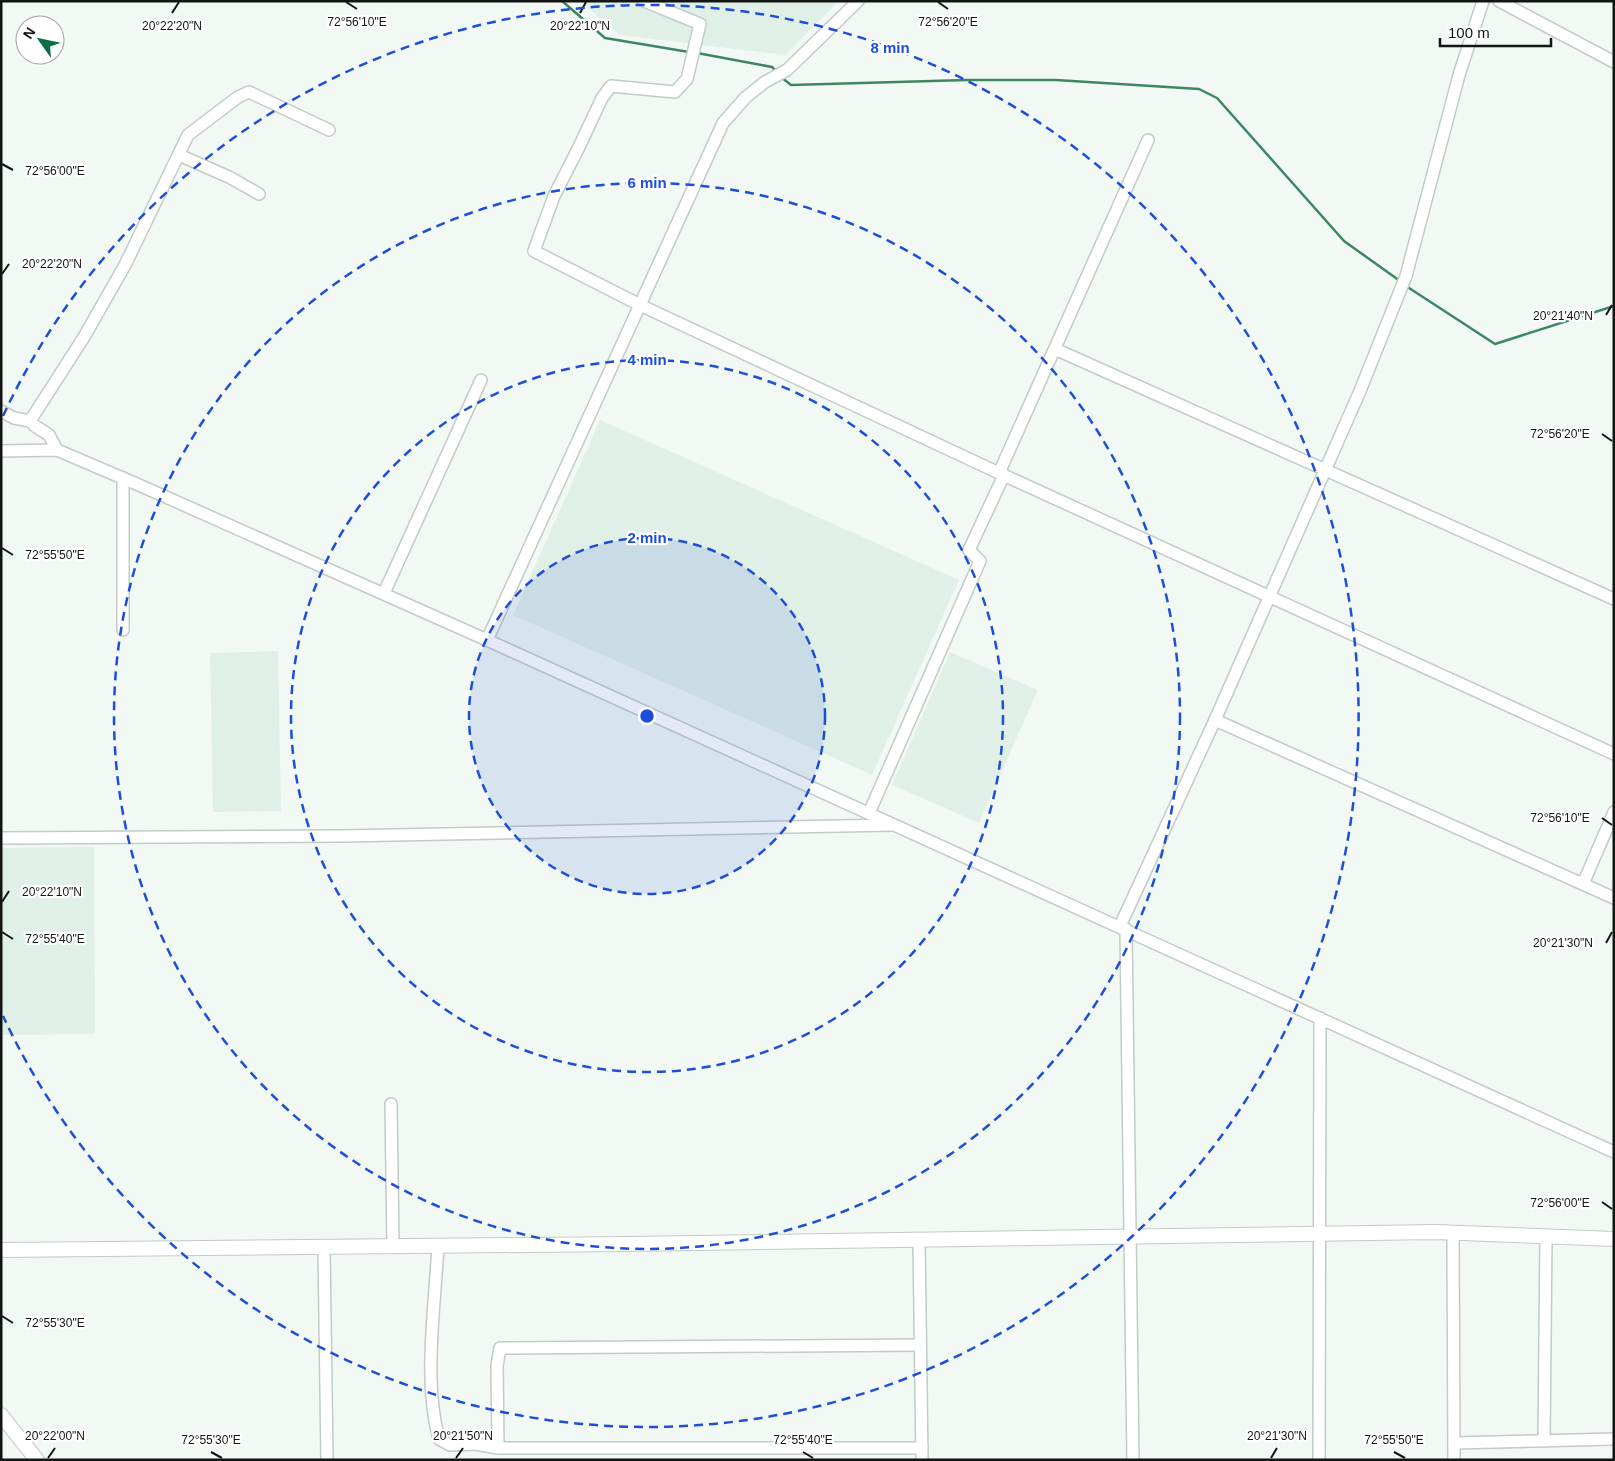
<svg xmlns="http://www.w3.org/2000/svg" width="1615" height="1461" font-family="Helvetica,sans-serif">
	<style>
		.built { fill: #e1f0e7 }
		.lines { fill: none; stroke-linecap: round; stroke-linejoin: round }
		.stream { stroke: #3d8660; stroke-width: 2.5 }
		.minor-casing { stroke: #c3cbc6; stroke-width: 14 }
		.major-casing { stroke: #c3cbc6; stroke-width: 16 }
		.minor { stroke: #fff; stroke-width: 11 }
		.major { stroke: #fff; stroke-width: 14 }
		.ticks { fill: none; stroke: #121513; stroke-width: 2 }
		.ring { fill: none; stroke: #1d4ed8; stroke-width: 2.5; stroke-dasharray: 9 6 }
		.ticks-label { font-size: 12px; text-anchor: middle; fill: #121513; stroke: #fff; stroke-width: 4.5; stroke-linejoin: round; paint-order: stroke }
		.centre { fill: #1d4ed8; stroke: #fff; stroke-width: 2.5 }
		.ring-label { font-size: 15px; text-anchor: middle; font-weight: bold; fill: #1d4ed8; stroke: #fff; stroke-width: 4.5; stroke-linejoin: round; paint-order: stroke }
	</style>
	<rect width="100%" height="100%" fill="#f2f9f4"/>
	<!-- built -->
	<g class="built">
		<polygon points="580,1 839,1 785,55 620,35"/>
		<polygon points="600,420 959,580 872,775 513,615"/>
		<polygon points="278,651 281,811 213,812 210,653"/>
		<polygon points="950,652 1038,690 979,823 892,785"/>
		<polygon points="94,847 95,1034 1,1035 1,848"/>
	</g>
	<g class="lines">
		<!-- stream -->
		<g class="stream">
			<polyline points="562,1 605,38 689,52"/>
			<polyline points="697,53 772,67 776,71"/>
			<polyline points="781,77 791,85 967,80 1056,80 1199,89 1217,98 1344,241 1400,281"/>
			<polyline points="1406,286 1495,344 1614,306"/>
		</g>
		<!-- minor casing -->
		<g class="minor-casing">
			<g id="minor">
				<polyline points="644,1 700,24 687,79 675,92 611,86 602,98 579,147 554,196 534,251 640,305 999,473 1614,754"/>
				<polyline points="1499,1 1614,62"/>
				<polyline points="179,155 229,177 259,194"/>
				<polyline points="1055,349 1614,599"/>
				<polyline points="1,411 14,418 30,421 35,426 49,435 57,450"/>
				<polyline points="30,421 84,337 125,265 188,135 238,97 249,92 329,130"/>
				<polyline points="1,451 57,450 139,485 487,640 1614,1152"/>
				<polyline points="999,473 1148,140"/>
				<polyline points="123,478 123,630"/>
				<polyline points="384,593 481,380"/>
				<polyline points="487,640 723,123 746,97 765,82 787,70 858,1"/>
				<polyline points="1215,720 1614,898"/>
				<polyline points="869,813 980,561 969,550 1004,475"/>
				<polyline points="1,838 342,836 892,825"/>
				<polyline points="1583,884 1614,812"/>
				<polyline points="1120,926 1215,720 1360,391 1406,276 1459,75 1483,1"/>
				<polyline points="1126,929 1133,1460"/>
				<polyline points="391,1104 393,1246"/>
				<polyline points="1453,1233 1454,1460"/>
				<polyline points="919,1240 922,1460"/>
				<path d="M 438,1245 C 435,1306 423,1381 439,1439 L 450,1445 L 475,1444 L 498,1448 L 497,1366 L 500,1348 L 920,1345"/>
				<polyline points="324,1247 327,1460"/>
				<polyline points="1544,1441 1546,1236"/>
				<polyline points="1454,1443 1614,1439"/>
				<polyline points="498,1448 922,1448"/>
				<polyline points="1319,1460 1320,1018"/>
			</g>
		</g>
		<!-- major casing -->
		<g class="major-casing">
			<g id="major">
				<polyline points="1,1250 626,1244 1436,1232 1614,1239"/>
				<polyline points="1,1415 37,1460"/>
			</g>
		</g>
		<!-- minor -->
		<use href="#minor" class="minor"/>
		<!-- major -->
		<use href="#major" class="major"/>
	</g>
	<!-- ticks -->
	<path class="ticks" d="M 346,2 L 357,9M 938,2 L 948,9M 172,13 L 179,2M 580,13 L 586,2M 2,164 L 13,170M 2,274 L 9,264M 1606,315 L 1612,305M 1602,434 L 1612,441M 2,548 L 13,555M 1602,818 L 1612,825M 2,902 L 9,891M 2,932 L 13,939M 1606,943 L 1612,932M 1602,1202 L 1612,1209M 2,1316 L 13,1323M 211,1452 L 222,1458M 803,1452 L 813,1458M 1394,1452 L 1405,1458M 48,1458 L 55,1448M 456,1458 L 463,1448M 1271,1458 L 1277,1448"/>
	<!-- distance rings -->
	<circle cx="647" cy="716" r="178" fill="#1d4ed8" fill-opacity=".12"/>
	<g class="ring">
		<circle cx="647" cy="716" r="178"/>
		<circle cx="647" cy="716" r="356"/>
		<circle cx="647" cy="716" r="533"/>
		<path d="M3 416A711 711 0 1 1 3 1016"/>
	</g>
	<g class="ticks-label">
		<text x="357" y="26">72°56'10"E</text>
		<text x="948" y="26">72°56'20"E</text>
		<text x="172" y="30">20°22'20"N</text>
		<text x="580" y="30">20°22'10"N</text>
		<text x="55" y="175">72°56'00"E</text>
		<text x="52" y="268">20°22'20"N</text>
		<text x="1563" y="320">20°21'40"N</text>
		<text x="1560" y="438">72°56'20"E</text>
		<text x="55" y="559">72°55'50"E</text>
		<text x="1560" y="822">72°56'10"E</text>
		<text x="52" y="896">20°22'10"N</text>
		<text x="55" y="943">72°55'40"E</text>
		<text x="1563" y="947">20°21'30"N</text>
		<text x="1560" y="1207">72°56'00"E</text>
		<text x="55" y="1327">72°55'30"E</text>
		<text x="55" y="1440">20°22'00"N</text>
		<text x="463" y="1440">20°21'50"N</text>
		<text x="1277" y="1440">20°21'30"N</text>
		<text x="211" y="1444">72°55'30"E</text>
		<text x="803" y="1444">72°55'40"E</text>
		<text x="1394" y="1444">72°55'50"E</text>
	</g>
	<circle cx="647" cy="716" r="8" class="centre"/>
	<g class="ring-label">
		<text x="890" y="53">8 min</text>
		<text x="647" y="188">6 min</text>
		<text x="647" y="365">4 min</text>
		<text x="647" y="543">2 min</text>
	</g>
	<!-- border -->
	<rect width="1615" height="1461" fill="none" stroke="#121513" stroke-width="5"/>
	<!-- north arrow -->
	<g transform="translate(40 40) rotate(303)"><circle r="24" fill="#ffffff" stroke="#a0a1a1"/>
	<path d="M0-4L9 19L0 12L-9 19Z" fill="#0a6e44"/>
	<text y="-8" font-size="14" font-weight="bold" text-anchor="middle" fill="#121513">N</text>
	</g>
	<!-- scale -->
	<path d="M1440 38v8h111v-8" fill="none" stroke="#121513" stroke-width="2.5"/>
	<text x="1448" y="38" font-size="15" fill="#121513" stroke="#ffffff" stroke-width="4" paint-order="stroke">100 m</text>
</svg>
